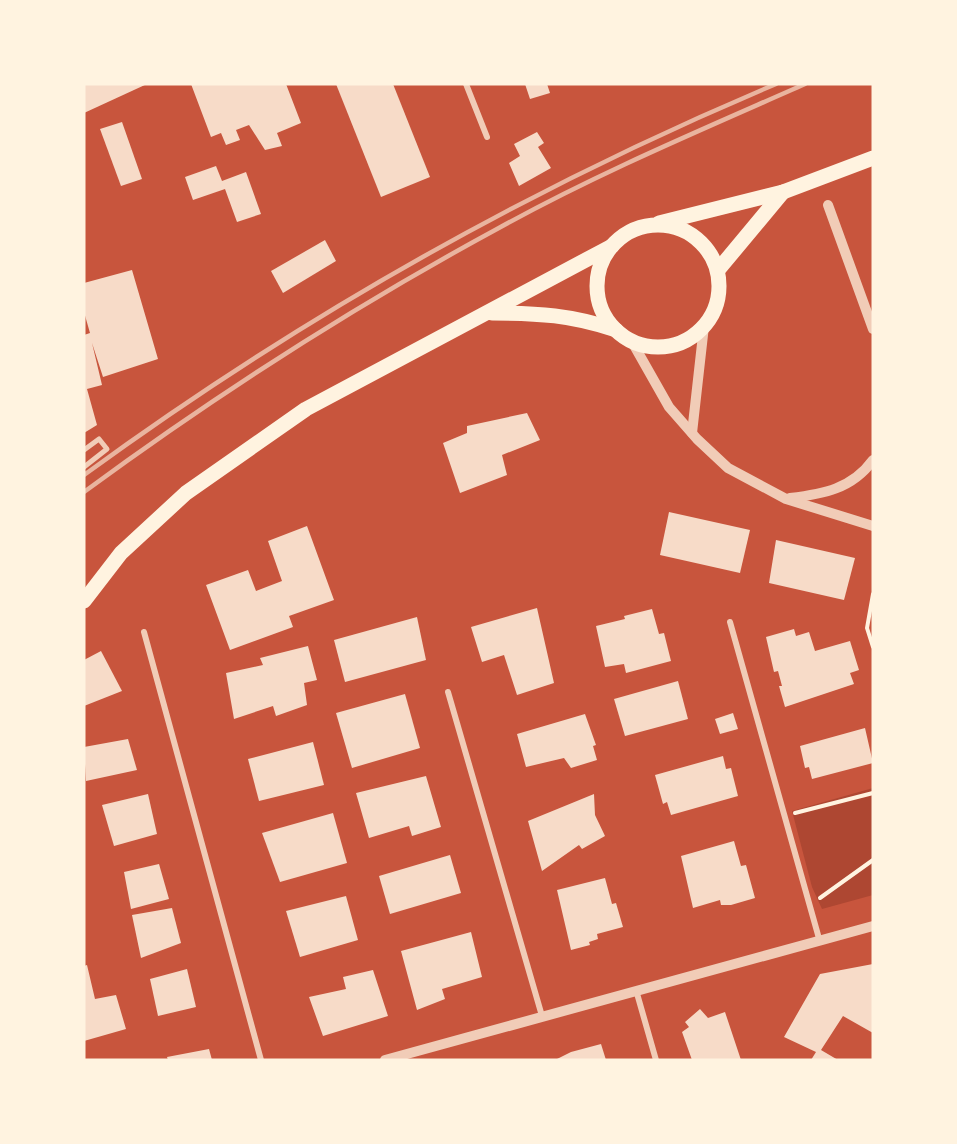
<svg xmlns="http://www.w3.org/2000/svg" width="957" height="1144" font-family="'PT Sans',sans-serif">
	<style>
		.green { fill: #ae4732 }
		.building { fill: #f7dbc8 }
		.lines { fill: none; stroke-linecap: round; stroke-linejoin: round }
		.path { stroke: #fff3e0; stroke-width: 4 }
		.pedestrian { stroke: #f1ccb7; stroke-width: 5 }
		.minor { stroke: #f1ccb7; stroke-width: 6 }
		.tertiary { stroke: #f1ccb7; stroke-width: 10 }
		.primary { stroke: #fff3e0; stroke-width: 15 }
		.rail { stroke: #e9b49f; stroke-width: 4.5 }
	</style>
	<rect width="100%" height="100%" fill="#c8553d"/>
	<!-- green -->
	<polygon class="green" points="873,788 873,895 822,909 812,887 792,811"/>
	<!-- building -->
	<g class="building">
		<polygon points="84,84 147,84 84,113"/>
		<polygon points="191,84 286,84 301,123 277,133 282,146 265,150 249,125 236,130 240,140 226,145 221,133 211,137"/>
		<polygon points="336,84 393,84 430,177 381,197"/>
		<polygon points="525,84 547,84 550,93 530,99"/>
		<polygon points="122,122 142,179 121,186 100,129"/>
		<polygon points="537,132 544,143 538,147 551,168 519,186 509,163 520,156 514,144"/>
		<polygon points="216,166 222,181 246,172 261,214 237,222 225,189 193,200 185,177"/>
		<polygon points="325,240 336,261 283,293 271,271"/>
		<polygon points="132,270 158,359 103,377 92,343 102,385 87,389 97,425 84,433 84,335 90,333 84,312 84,283"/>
		<polygon points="527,413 540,440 502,455 507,475 460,493 443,443 467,433 467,426"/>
		<polygon points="669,512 750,530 740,573 660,555"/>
		<polygon points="307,526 334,600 289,616 293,627 230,650 206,585 248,570 256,591 282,581 268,541"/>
		<polygon points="776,540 855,558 844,600 769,583"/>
		<polygon points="537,608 554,683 517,695 504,655 482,662 471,627"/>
		<polygon points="652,609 659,634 664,633 671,661 626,673 624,664 605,667 596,626 625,619 624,616"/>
		<polygon points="417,617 426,660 345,682 334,640"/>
		<polygon points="794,629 796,636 809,632 815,651 850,641 859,670 850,673 854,684 785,707 779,686 782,686 778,671 774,672 766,637"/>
		<polygon points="308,646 317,680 304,683 307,705 276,716 273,706 234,719 226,673 263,665 260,658"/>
		<polygon points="101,651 122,691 84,706 84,660"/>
		<polygon points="678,681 688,719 625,736 614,699"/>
		<polygon points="405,694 420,748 352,768 336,713"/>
		<polygon points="733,713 738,729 720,734 715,719"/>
		<polygon points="585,714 596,745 593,746 597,760 571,768 564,758 526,767 517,734"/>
		<polygon points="865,728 873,763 812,779 809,767 805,768 800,746"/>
		<polygon points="128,739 137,770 86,781 84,747"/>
		<polygon points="313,742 324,785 259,801 248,759"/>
		<polygon points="723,756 726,769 731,768 738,796 671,815 667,802 663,804 655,775"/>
		<polygon points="426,776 441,827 412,836 409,826 369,838 356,793"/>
		<polygon points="148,794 157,834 114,846 102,805"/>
		<polygon points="594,794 595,815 605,836 582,849 579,845 542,871 528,821"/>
		<polygon points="333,813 347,863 280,882 262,833"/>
		<polygon points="734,841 741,866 746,865 755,898 731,905 721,905 720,900 693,908 681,856"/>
		<polygon points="450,855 461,893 390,914 379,876"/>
		<polygon points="159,864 169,899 131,909 124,872"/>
		<polygon points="605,878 612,904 616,903 623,927 597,934 598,939 589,942 590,945 571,950 557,890"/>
		<polygon points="346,896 358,940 300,957 286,911"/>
		<polygon points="172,908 181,943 141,958 132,915"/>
		<polygon points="471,932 482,977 442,989 445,999 417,1010 401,951"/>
		<polygon points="873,964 873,1033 843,1016 821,1050 838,1060 811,1060 816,1052 784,1037 820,974"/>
		<polygon points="87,965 95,999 116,995 126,1029 84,1041 84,966"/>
		<polygon points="187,969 196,1007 158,1016 150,979"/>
		<polygon points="373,970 388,1016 323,1036 309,997 346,989 343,977"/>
		<polygon points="700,1009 708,1018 725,1012 741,1060 692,1060 682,1032 689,1027 685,1022"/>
		<polygon points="601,1044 606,1060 555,1060 571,1052"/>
		<polygon points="209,1049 212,1060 168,1060 167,1057"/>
	</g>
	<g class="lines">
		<!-- path -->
		<g class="path">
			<polyline points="873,594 867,628 873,647"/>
			<polyline points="795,813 873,793"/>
			<polyline points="820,898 873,860"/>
		</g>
		<!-- pedestrian -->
		<polyline class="pedestrian" points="84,450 99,439 107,449 84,467"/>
		<!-- minor -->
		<g class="minor">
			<polyline points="466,84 487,137"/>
			<polyline points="730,622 820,942"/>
			<polyline points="144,632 261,1060"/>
			<polyline points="448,692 542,1016"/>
			<polyline points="636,990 656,1060"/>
		</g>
		<!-- tertiary -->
		<g class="tertiary">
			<polyline points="828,205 873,329"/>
			<polyline points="631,340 669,407 697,439 728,468 786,499 873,526"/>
			<polyline points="692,433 704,326"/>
			<path d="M 790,498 C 823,494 852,489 873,460"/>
			<polyline points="385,1060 873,926"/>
		</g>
		<!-- primary -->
		<g class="primary">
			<polyline points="659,223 783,192 873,158"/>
			<circle cx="658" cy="286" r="61"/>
			<polyline points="718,270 783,192"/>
			<path d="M 492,313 C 538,313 572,315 616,330"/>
			<polyline points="84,601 121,553 186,493 306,409 612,246"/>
		</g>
		<!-- rail -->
		<g class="rail">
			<path d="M 84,475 C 299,318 531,187 776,84"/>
			<path d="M 84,492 C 216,395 353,307 497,229 C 596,174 701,130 805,84"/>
		</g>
	</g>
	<!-- border -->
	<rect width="957" height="1144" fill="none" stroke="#fff3e0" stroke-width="171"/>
</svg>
